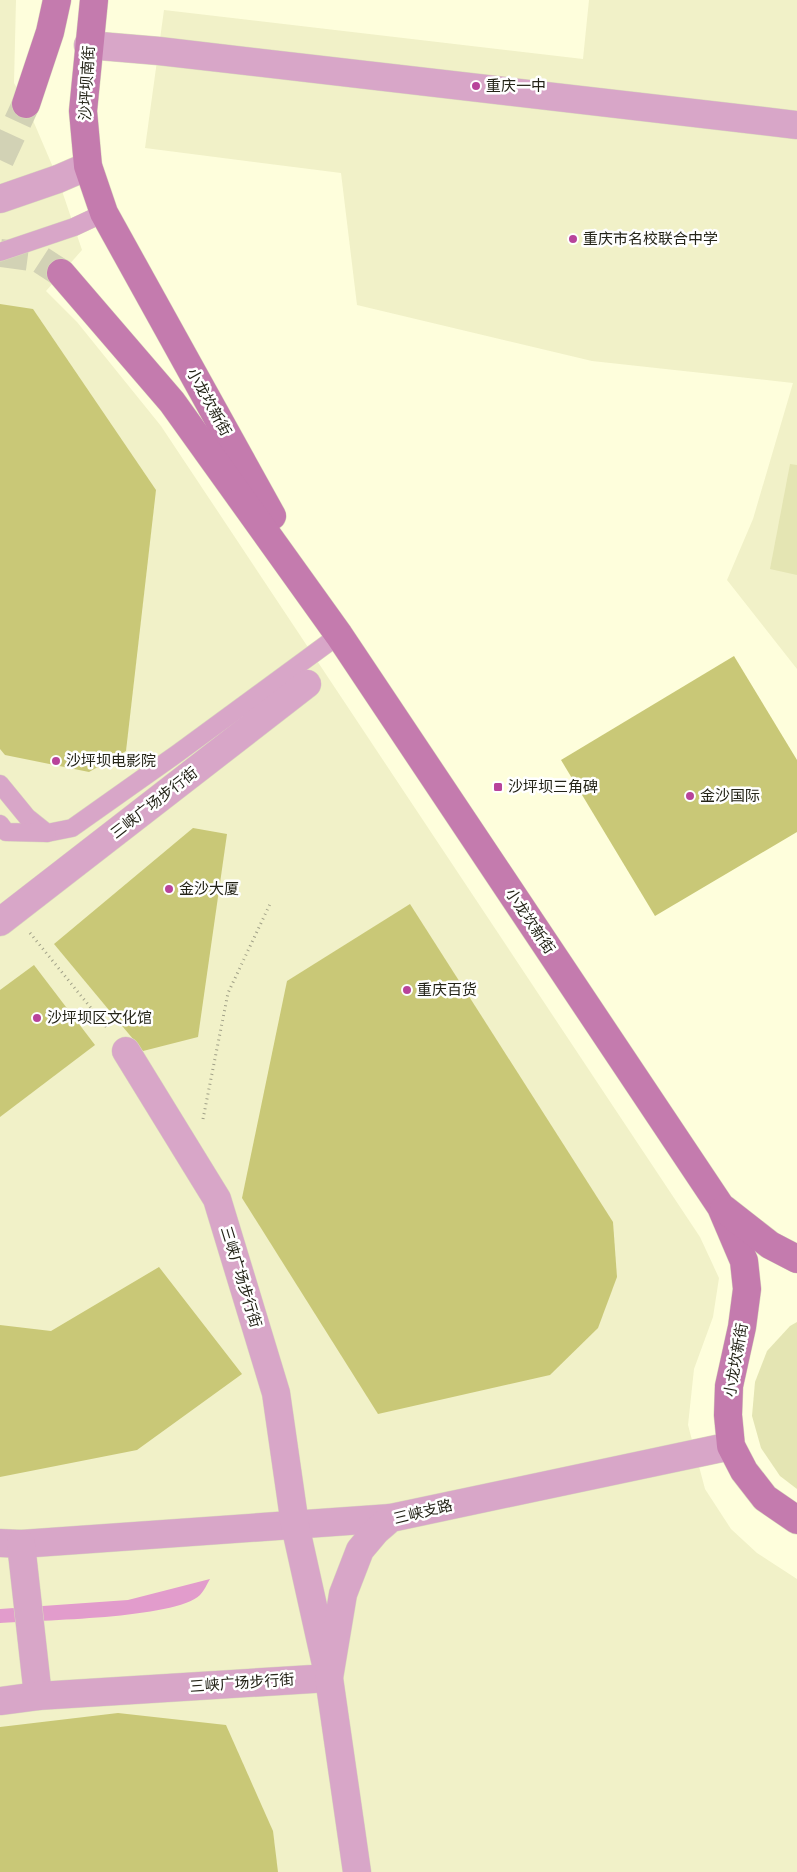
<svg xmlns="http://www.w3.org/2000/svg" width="797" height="1872" font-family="Signika,'Noto Sans SC',sans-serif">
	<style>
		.built { fill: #f1f1c8 }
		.green { fill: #e4e5b3 }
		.water { fill: #e29ccc }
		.building { fill: #c9c877 }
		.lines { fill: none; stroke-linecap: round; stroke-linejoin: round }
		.secondary-tunnel { stroke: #d2d2b5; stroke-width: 28; stroke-dasharray: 28 14; stroke-linecap: butt }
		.lane-casing { stroke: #dbdbbd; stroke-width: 19 }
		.street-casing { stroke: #dbdbbd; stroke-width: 29 }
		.secondary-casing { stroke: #dbdbbd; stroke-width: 29 }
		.path { stroke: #a1a188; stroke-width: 3; stroke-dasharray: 1 4; stroke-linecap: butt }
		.lane { stroke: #d8a6c8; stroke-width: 18 }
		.street { stroke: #d8a6c8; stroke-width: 28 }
		.secondary { stroke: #c47bae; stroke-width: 28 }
		.poi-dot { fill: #b8439b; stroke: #fff; stroke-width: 2 }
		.labels { text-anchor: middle; stroke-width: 5; stroke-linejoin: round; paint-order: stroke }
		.street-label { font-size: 15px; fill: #242418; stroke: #fff }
		.poi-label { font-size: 15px; fill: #242418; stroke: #fff; text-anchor: start }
	</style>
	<rect width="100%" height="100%" fill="#fefedc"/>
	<!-- built -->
	<g class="built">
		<polygon points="0,0 16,0 14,83 26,104 58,179 82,250 46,291 77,322 161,426 700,1237 719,1278 713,1317 694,1369 688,1425 705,1489 731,1529 757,1553 797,1579 797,1872 0,1872"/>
		<polygon points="589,0 797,0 797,669 727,580 753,519 793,383 592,361 357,305 341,173 145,148 164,10 583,59"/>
	</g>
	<!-- green -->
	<g class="green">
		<polygon points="790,464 797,465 797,575 770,569"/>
		<polygon points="797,1322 797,1489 780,1476 761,1448 752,1416 755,1382 767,1351 790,1326"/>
	</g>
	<!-- water -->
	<path class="water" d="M 210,1579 C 207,1584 204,1591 200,1595 C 175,1619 39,1620 0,1623 L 0,1609 L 128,1600 Z"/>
	<!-- building -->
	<g class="building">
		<polygon points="0,304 33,309 156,490 126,751 89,772 5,755 0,749"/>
		<polygon points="734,656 797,760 797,832 655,916 561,760"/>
		<polygon points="193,828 227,834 198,1037 143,1051 54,944"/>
		<polygon points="410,904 613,1222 617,1277 598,1328 550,1375 378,1414 242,1198 287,981"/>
		<polygon points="34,965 95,1045 0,1117 0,990"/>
		<polygon points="159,1267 242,1374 137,1450 0,1477 0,1325 51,1331"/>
		<polygon points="118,1713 226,1725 273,1831 278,1872 0,1872 0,1727"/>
	</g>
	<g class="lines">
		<!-- secondary-tunnel -->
		<g class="secondary-tunnel">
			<polyline points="0,160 26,104"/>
			<polyline points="0,253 38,258 61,273"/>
		</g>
		<!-- lane casing -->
		<g class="lane-casing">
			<g id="lane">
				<polyline points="0,252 74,227 104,213"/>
				<polyline points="0,784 27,817 47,833 72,828 178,753 339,635"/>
				<polyline points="0,824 6,832 47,833"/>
			</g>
		</g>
		<!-- street casing -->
		<g class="street-casing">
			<g id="street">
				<polyline points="88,45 159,51 797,125"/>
				<polyline points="0,199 58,179 88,166"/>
				<polyline points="0,922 307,684"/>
				<polyline points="0,1543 21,1544 391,1518"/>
				<polyline points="21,1544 38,1696"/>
				<polyline points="0,1701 38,1696 329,1678 295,1525 276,1393 217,1199 126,1051"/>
				<polyline points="357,1872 329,1678 343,1594 360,1550 376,1531 391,1518 731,1446"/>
			</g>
		</g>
		<!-- secondary casing -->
		<g class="secondary-casing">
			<g id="secondary">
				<polyline points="94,0 83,111 88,166 104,213 272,516"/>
				<polyline points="26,104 50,32 57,0"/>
				<polyline points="61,273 172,402 339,635 721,1207 744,1261 747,1289 742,1327 729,1386 728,1415 731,1446 744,1471 765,1498 797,1520"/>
				<polyline points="724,1209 770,1245 797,1259"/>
			</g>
		</g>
		<!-- path -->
		<g class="path">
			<polyline points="30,933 108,1029"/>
			<polyline points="203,1119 228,993 270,904"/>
		</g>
		<!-- lane -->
		<use href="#lane" class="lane"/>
		<!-- street -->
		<use href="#street" class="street"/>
		<!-- secondary -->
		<use href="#secondary" class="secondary"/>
	</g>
	<!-- markers -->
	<g class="poi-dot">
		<circle cx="476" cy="86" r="5"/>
		<circle cx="573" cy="239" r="5"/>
		<circle cx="56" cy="761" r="5"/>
		<rect x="493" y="782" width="10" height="10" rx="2.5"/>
		<circle cx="690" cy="796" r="5"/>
		<circle cx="169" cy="889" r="5"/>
		<circle cx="407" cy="990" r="5"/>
		<circle cx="37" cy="1018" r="5"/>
	</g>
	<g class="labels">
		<!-- street labels -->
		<g class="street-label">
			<text transform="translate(87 83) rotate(-87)" y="5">沙坪坝南街</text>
			<text transform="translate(209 402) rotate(61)" y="5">小龙坎新街</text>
			<text transform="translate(154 803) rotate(-38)" y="5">三峡广场步行街</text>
			<text transform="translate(530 921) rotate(56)" y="5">小龙坎新街</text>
			<text transform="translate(241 1277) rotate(73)" y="5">三峡广场步行街</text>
			<text transform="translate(736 1360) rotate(-80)" y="5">小龙坎新街</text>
			<text transform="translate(423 1512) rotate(-14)" y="5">三峡支路</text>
			<text transform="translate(242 1683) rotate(-4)" y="5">三峡广场步行街</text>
		</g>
		<!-- poi labels -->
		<g class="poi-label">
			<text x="486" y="91">重庆一中</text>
			<text x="583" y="244">重庆市名校联合中学</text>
			<text x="66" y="766">沙坪坝电影院</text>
			<text x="508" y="792">沙坪坝三角碑</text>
			<text x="700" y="801">金沙国际</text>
			<text x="179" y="894">金沙大厦</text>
			<text x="417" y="995">重庆百货</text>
			<text x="47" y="1023">沙坪坝区文化馆</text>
		</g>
	</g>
</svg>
